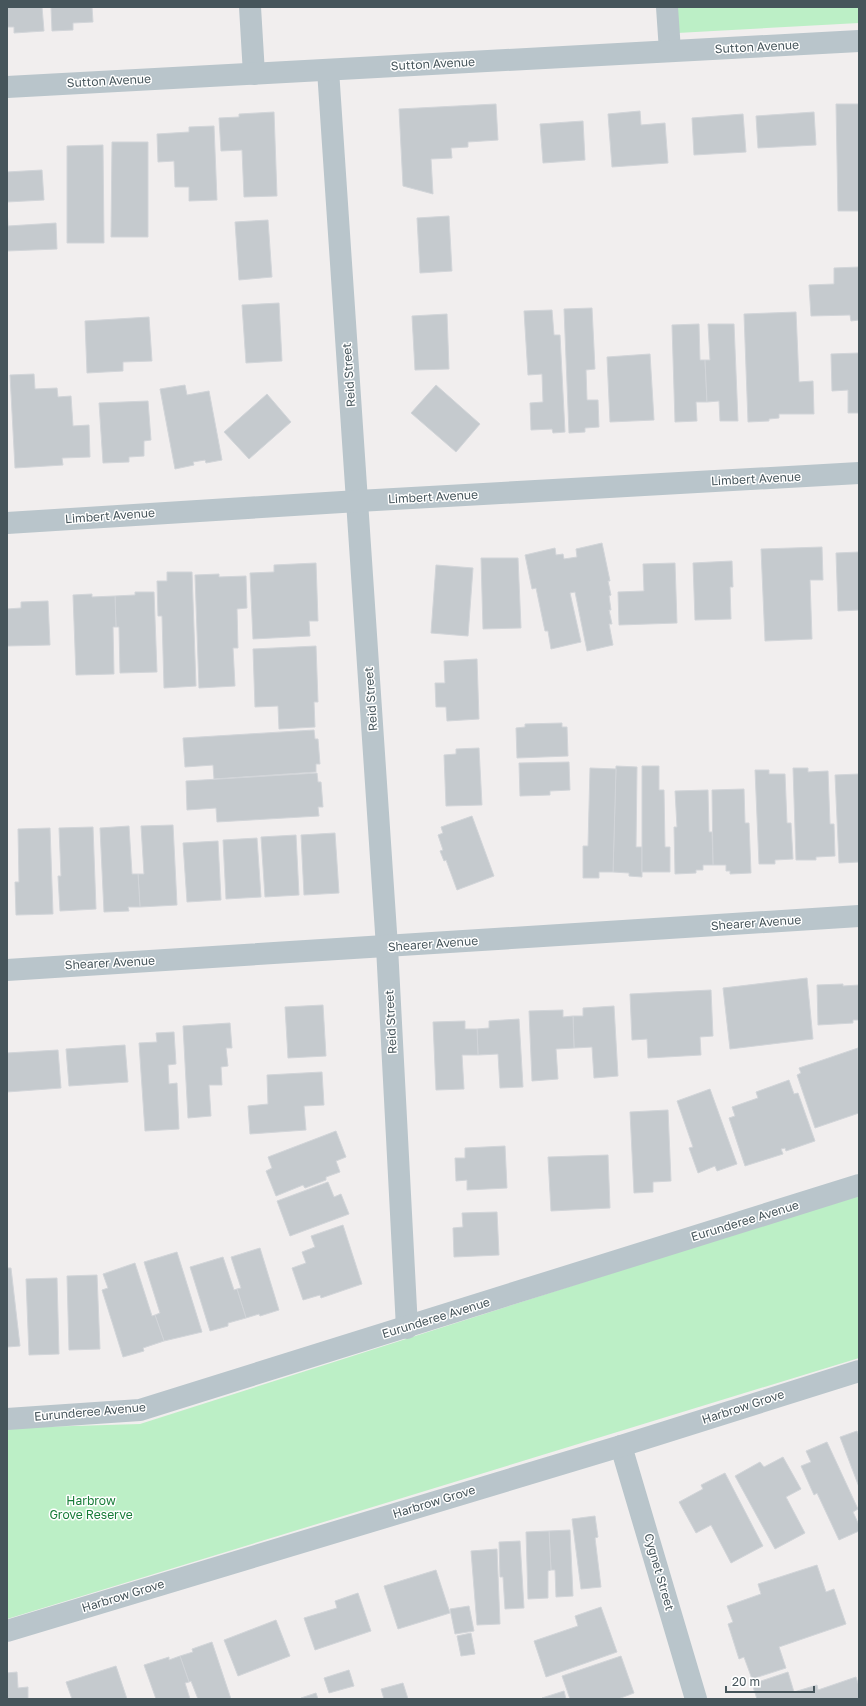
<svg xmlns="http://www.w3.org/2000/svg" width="866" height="1706" font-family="'Golos Text',sans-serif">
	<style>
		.green { fill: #bcefc6 }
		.building { fill: #c5cace; stroke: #d2d5d9 }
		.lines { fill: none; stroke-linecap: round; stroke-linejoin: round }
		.street { stroke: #b9c5cb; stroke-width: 22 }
		.labels { text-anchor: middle; stroke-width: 3; stroke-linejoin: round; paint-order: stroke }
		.street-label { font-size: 12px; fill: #46555b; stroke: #fff }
		.park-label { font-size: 12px; fill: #177c38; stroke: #fff }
	</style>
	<rect width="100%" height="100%" fill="#f1eeee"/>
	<!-- green -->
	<g class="green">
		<polygon points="675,7 859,7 859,23 677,33"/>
		<polygon points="859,1194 859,1358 7,1619 7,1428 140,1424"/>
	</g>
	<!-- building -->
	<g class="building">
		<polygon points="7,7 42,7 44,31 14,33 14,27 7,27"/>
		<polygon points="51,7 92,7 93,22 73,23 73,30 52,31"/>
		<polygon points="496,104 498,140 468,142 468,147 451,148 452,158 431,159 433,194 403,186 399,109"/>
		<polygon points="836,104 859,104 859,211 838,211"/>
		<polygon points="640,111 641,125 665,123 668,163 612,167 608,114"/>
		<polygon points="274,112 277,196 244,197 242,150 221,151 219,118 239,117 239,114"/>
		<polygon points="814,112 816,145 758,148 756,116"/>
		<polygon points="743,114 746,152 694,155 692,118"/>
		<polygon points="583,121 585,160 543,163 540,124"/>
		<polygon points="214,126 217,200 189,201 189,187 175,187 174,161 158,162 157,134 189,132 189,127"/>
		<polygon points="112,142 148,142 148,237 111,237"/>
		<polygon points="103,145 104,243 67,243 67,146"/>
		<polygon points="42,170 44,200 7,202 7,172"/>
		<polygon points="7,208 8,226 56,223 57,249 7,251"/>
		<polygon points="449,216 452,271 420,273 417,218"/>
		<polygon points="268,220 272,277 239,280 235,222"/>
		<polygon points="859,267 859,320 851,321 850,315 811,316 809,285 834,284 834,268"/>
		<polygon points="279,303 282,361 246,363 242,305"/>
		<polygon points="592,308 595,369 586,370 587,400 598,400 599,427 585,428 585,432 569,433 564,309"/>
		<polygon points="552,310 554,335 560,335 565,432 553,433 552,429 531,430 530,403 543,402 542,374 528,375 524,311"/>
		<polygon points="796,312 799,382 813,381 814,414 779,414 779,418 769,419 769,421 748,422 744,314"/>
		<polygon points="447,314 449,369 415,370 412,316"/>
		<polygon points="149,317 152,361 123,362 123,371 87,373 85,321"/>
		<polygon points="699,324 700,360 705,360 707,402 696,402 697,421 675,422 672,325"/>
		<polygon points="708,324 734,324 738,421 720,421 719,401 707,402 705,360 710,360"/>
		<polygon points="859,353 859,413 848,413 848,390 832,391 831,354"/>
		<polygon points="650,354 654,420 610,422 607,357"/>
		<polygon points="34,374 35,389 57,388 58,397 71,396 73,426 89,425 90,457 62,458 63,465 15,468 10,375"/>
		<polygon points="185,385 187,395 209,391 222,460 206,463 205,460 193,462 194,465 175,469 160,389"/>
		<polygon points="436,385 480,424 456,452 411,413"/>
		<polygon points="267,394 291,422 249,459 224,432"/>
		<polygon points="148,401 151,440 144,441 144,456 129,457 129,462 103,463 99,403"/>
		<polygon points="602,543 610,581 608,581 611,595 609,596 611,610 609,610 612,624 609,624 613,645 587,651 575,592 570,593 581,642 551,649 548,631 545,631 536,588 532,589 525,555 555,548 556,555 563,554 564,559 577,557 576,549"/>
		<polygon points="822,547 823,580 810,580 812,639 765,641 761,549"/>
		<polygon points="859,552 859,610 838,611 836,553"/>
		<polygon points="481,558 518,558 521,628 483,629"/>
		<polygon points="732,561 733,587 730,587 731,619 695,620 693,563"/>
		<polygon points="316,563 318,621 309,621 310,636 253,639 250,573 274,572 274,565"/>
		<polygon points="675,563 677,623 619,625 618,592 644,591 643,564"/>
		<polygon points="436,565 473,568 468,636 431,633"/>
		<polygon points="167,572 192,572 196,686 164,688 162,616 158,616 157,581 167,581"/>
		<polygon points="219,574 219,577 246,576 247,608 237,609 238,648 233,648 235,686 199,688 195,575"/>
		<polygon points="135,592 154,592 157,672 120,673 119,627 116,627 115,596 135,595"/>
		<polygon points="92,594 92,597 115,596 116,627 113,627 114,674 76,675 73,595"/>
		<polygon points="48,601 50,645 7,646 7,609 21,608 21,602"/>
		<polygon points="316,646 318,702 314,702 315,727 279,729 278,706 255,707 253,649"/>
		<polygon points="477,659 479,719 447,721 446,707 436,707 435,683 445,683 444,661"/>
		<polygon points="562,723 562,727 567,727 568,756 517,758 516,728 525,727 525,724"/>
		<polygon points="314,730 315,739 318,739 320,764 316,764 316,772 214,779 213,765 185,767 183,738"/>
		<polygon points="479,748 482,805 446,806 444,755 456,754 456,749"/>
		<polygon points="569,762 570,790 550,791 550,795 520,796 519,763"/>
		<polygon points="616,766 637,767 636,847 642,847 642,877 629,876 629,873 613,872"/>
		<polygon points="642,766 659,766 659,790 664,790 665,847 670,847 670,872 642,872"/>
		<polygon points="590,768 616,769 613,872 599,872 599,878 583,878 583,846 588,846"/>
		<polygon points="793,768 808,768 808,772 828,771 830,824 834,824 835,856 816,857 816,860 796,860"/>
		<polygon points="755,770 769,770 769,774 785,774 787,823 791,823 793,859 775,860 775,864 759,864"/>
		<polygon points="317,773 318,782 321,782 323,807 318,807 319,816 217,822 216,808 187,810 186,781"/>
		<polygon points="859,774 859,862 839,863 835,775"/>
		<polygon points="744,789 745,823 749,823 751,873 730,874 730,871 726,871 726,865 713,865 712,790"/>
		<polygon points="708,790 709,832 712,832 713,865 703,865 703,870 696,870 696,873 675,874 674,827 677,827 675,791"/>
		<polygon points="472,816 494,876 457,890 446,860 444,861 440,851 443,850 438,835 443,833 441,827"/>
		<polygon points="173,825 177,905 140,907 138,874 144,874 141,826"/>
		<polygon points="129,826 132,874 138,874 140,907 128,907 129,911 104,912 100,828"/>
		<polygon points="93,827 96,909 60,911 58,876 61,876 59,828"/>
		<polygon points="50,828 53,914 16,915 15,882 19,882 18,829"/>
		<polygon points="335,833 339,893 304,895 301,835"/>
		<polygon points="296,835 299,895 265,897 261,837"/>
		<polygon points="257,838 261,897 226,899 223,840"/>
		<polygon points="218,841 221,900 187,902 183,843"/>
		<polygon points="807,978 813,1039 730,1049 723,988"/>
		<polygon points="843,984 843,986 859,985 859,1020 853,1020 853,1023 818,1025 817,985"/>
		<polygon points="711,990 713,1036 700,1037 701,1055 648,1058 647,1039 632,1040 630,994"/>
		<polygon points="323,1005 326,1056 288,1058 285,1007"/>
		<polygon points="614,1006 618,1076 594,1078 592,1047 574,1048 573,1016 583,1016 583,1008"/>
		<polygon points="563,1010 563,1017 573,1016 574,1048 556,1049 558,1079 532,1081 529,1011"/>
		<polygon points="519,1019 523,1087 500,1088 498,1054 478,1055 477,1029 489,1028 489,1021"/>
		<polygon points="465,1021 465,1029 477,1029 478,1055 462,1055 464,1089 436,1090 433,1022"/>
		<polygon points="230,1023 232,1048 226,1048 228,1066 221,1067 222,1085 209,1085 211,1116 188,1118 183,1026"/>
		<polygon points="174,1032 176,1064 168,1065 169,1084 177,1083 179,1129 145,1131 139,1043 157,1042 156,1033"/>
		<polygon points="125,1045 128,1082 69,1086 66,1049"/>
		<polygon points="858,1048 859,1113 815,1128 797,1075 801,1073 799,1068"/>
		<polygon points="58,1050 61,1088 7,1092 7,1053"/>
		<polygon points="322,1072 324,1105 304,1106 306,1130 250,1134 248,1106 268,1104 267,1075"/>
		<polygon points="789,1080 794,1094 798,1093 815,1141 786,1151 785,1148 781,1149 783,1154 745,1166 729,1118 735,1116 732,1107 758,1098 756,1092"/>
		<polygon points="710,1089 737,1164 717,1171 715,1166 698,1173 689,1148 693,1147 677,1101"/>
		<polygon points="668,1110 671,1181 653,1182 653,1192 634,1193 630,1112"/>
		<polygon points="336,1131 346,1157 336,1161 340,1172 326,1177 326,1180 305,1188 303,1185 276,1196 266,1171 272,1168 268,1157"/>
		<polygon points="505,1146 507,1188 467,1190 467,1180 456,1181 455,1158 465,1158 465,1148"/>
		<polygon points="608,1155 610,1208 551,1211 548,1157"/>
		<polygon points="328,1182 334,1197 341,1194 349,1214 290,1236 277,1201"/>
		<polygon points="497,1212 499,1255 454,1257 453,1228 463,1227 462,1213"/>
		<polygon points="343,1225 362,1284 321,1298 320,1295 303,1300 292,1268 306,1263 302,1252 315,1247 311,1236"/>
		<polygon points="260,1248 279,1310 260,1316 259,1314 246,1318 237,1289 241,1288 231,1257"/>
		<polygon points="177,1252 202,1332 164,1341 155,1315 160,1313 144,1262"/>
		<polygon points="223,1257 234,1290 237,1289 246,1318 228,1323 228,1326 210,1331 190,1267"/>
		<polygon points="135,1263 152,1316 155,1315 164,1341 143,1348 144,1351 123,1357 102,1290 108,1288 103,1274"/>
		<polygon points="7,1268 11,1268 20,1346 7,1347"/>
		<polygon points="97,1275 100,1349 69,1350 67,1276"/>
		<polygon points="57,1278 59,1354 29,1355 26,1279"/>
		<polygon points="857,1431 859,1436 859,1487 840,1437"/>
		<polygon points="827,1442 858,1509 853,1512 859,1525 859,1531 839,1540 817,1493 814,1495 801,1466 811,1462 806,1451"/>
		<polygon points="783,1457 801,1489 786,1497 805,1533 775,1549 735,1476 760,1462 764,1467"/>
		<polygon points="725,1473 763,1546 731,1563 711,1525 696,1533 679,1502 703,1489 701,1485"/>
		<polygon points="595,1516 598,1537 595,1538 601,1587 581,1589 572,1519"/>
		<polygon points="570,1530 573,1596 556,1597 555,1570 551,1570 549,1531"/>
		<polygon points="549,1531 551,1570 548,1571 548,1598 528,1599 526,1532"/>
		<polygon points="520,1541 524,1608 505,1609 503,1577 500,1577 499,1542"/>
		<polygon points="497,1549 500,1624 477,1625 471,1551"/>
		<polygon points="817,1565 826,1592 834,1589 846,1624 779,1647 786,1668 752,1679 744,1657 739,1659 728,1624 733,1622 727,1606 761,1594 758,1584"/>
		<polygon points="436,1570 450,1613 398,1629 384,1586"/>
		<polygon points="358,1593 371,1631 315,1650 304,1618 337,1608 335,1601"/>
		<polygon points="469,1606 474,1631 455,1634 450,1609"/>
		<polygon points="601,1607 617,1652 546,1677 534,1641 578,1626 575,1616"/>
		<polygon points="276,1620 290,1656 238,1676 224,1640"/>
		<polygon points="471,1633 475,1654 461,1656 457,1636"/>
		<polygon points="212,1642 231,1699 198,1699 191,1681 189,1682 180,1656 193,1652 192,1649"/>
		<polygon points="180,1656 189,1682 185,1683 190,1699 156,1699 144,1665 169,1657 169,1660"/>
		<polygon points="621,1656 634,1693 618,1699 570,1699 562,1676"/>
		<polygon points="116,1666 127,1699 72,1699 66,1682"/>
		<polygon points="349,1670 354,1686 329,1693 324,1678"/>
		<polygon points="17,1672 18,1688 28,1687 28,1699 7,1699 7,1673"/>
		<polygon points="788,1672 794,1692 817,1685 818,1690 856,1677 859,1686 859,1699 757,1699 752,1684"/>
		<polygon points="403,1683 408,1699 384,1699 381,1689"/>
		<polygon points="564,1691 566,1699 542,1698"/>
		<polygon points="316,1693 318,1699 301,1699 301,1698"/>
	</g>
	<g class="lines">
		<!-- street -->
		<g class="street">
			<polyline points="250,7 254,74"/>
			<polyline points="667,7 670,51"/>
			<polyline points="328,70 387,947 407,1328"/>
			<polyline points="7,87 859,41"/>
			<polyline points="7,523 358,501 859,473"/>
			<polyline points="7,970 859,916"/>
			<polyline points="7,1419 140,1410 859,1185"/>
			<polyline points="621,1446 696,1699"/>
			<polyline points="7,1631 621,1446 859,1371"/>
		</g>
	</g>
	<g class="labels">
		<!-- street labels -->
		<g class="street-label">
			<text transform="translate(757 47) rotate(-3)" y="4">Sutton Avenue</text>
			<text transform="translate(433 64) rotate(-3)" y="4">Sutton Avenue</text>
			<text transform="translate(109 81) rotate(-3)" y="4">Sutton Avenue</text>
			<text transform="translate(349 375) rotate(-94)" y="4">Reid Street</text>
			<text transform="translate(756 479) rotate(-3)" y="4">Limbert Avenue</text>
			<text transform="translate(433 497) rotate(-3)" y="4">Limbert Avenue</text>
			<text transform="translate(110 516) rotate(-4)" y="4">Limbert Avenue</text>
			<text transform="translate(371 699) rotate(-94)" y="4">Reid Street</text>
			<text transform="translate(756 923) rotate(-4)" y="4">Shearer Avenue</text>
			<text transform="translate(433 944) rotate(-4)" y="4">Shearer Avenue</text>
			<text transform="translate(110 963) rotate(-3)" y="4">Shearer Avenue</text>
			<text transform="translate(391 1022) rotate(-93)" y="4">Reid Street</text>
			<text transform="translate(745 1221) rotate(-17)" y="4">Eurunderee Avenue</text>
			<text transform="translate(436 1318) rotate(-17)" y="4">Eurunderee Avenue</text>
			<text transform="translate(743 1407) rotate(-18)" y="4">Harbrow Grove</text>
			<text transform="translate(90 1412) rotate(-5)" y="4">Eurunderee Avenue</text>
			<text transform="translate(434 1502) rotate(-17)" y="4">Harbrow Grove</text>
			<text transform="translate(659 1572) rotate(74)" y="4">Cygnet Street</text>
			<text transform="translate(123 1596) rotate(-17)" y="4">Harbrow Grove</text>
		</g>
		<!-- park labels -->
		<g class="park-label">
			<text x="91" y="1505">Harbrow<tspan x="91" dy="14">Grove Reserve</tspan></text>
		</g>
	</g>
	<!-- border -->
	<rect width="866" height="1706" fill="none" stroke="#46555b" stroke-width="16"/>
	<!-- scale -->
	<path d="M726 1686v6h88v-6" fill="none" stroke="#46555b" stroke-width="2"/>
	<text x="732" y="1686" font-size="12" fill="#46555b" stroke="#ffffff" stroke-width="3" paint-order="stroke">20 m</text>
</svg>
